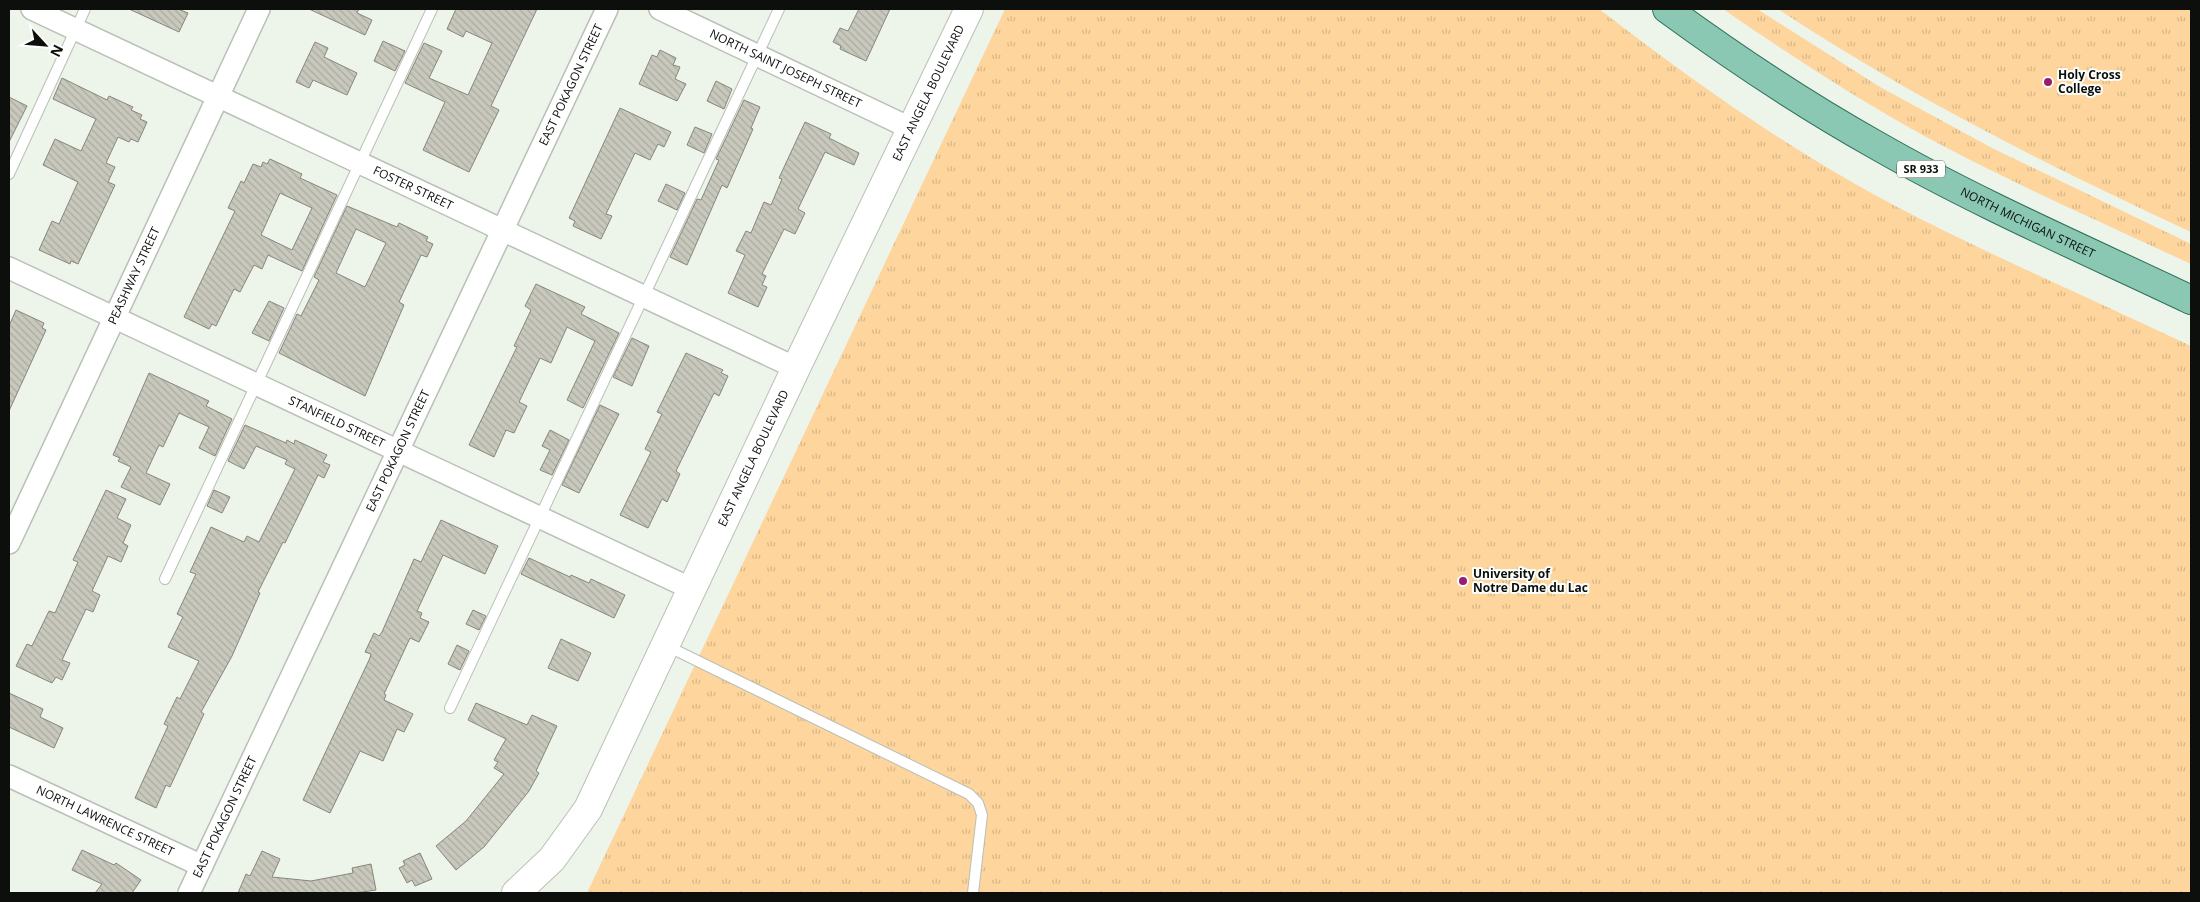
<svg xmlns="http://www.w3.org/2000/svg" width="2200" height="902" font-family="'Open Sans',sans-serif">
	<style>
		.grass { fill: url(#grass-tufts) }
		.building { fill: url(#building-back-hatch); stroke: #86867c; fill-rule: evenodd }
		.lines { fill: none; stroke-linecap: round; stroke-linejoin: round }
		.service-casing { stroke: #b9c0b7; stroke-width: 12 }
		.minor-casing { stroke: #b9c0b7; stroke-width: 24 }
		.secondary-casing { stroke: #b9c0b7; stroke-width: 30 }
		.primary-casing { stroke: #2c6f59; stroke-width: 30 }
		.service { stroke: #fff; stroke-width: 10 }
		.minor { stroke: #fff; stroke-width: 21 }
		.secondary { stroke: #fff; stroke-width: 28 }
		.primary { stroke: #8bc8b4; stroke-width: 28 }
		.poi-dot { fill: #9a1b72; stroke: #fdfffd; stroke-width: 2 }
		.labels { text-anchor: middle; stroke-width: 4; stroke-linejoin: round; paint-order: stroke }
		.shield { fill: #fdfffd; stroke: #545754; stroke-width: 1 }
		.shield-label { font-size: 11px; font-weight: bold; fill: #0c0f0c }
		.street-label { font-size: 12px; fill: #0c0f0c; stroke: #fdfffd }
		.poi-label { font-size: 12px; font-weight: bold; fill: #0c0f0c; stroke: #fdfffd; text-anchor: start }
	</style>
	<defs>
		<pattern id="grass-tufts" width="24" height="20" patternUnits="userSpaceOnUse" patternTransform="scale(1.25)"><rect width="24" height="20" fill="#fdd59d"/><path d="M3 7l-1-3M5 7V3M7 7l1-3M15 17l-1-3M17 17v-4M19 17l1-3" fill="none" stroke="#d8b686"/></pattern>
		<pattern id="building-back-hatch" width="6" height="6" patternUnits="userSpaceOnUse" patternTransform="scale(1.25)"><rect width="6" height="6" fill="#c8c8bd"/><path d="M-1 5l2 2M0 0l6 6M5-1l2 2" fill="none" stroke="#ababa1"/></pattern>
	</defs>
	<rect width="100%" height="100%" fill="#edf4ea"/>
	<!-- grass -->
	<g class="grass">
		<path d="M 1005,9 L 1599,9 C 1694,82 1793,153 1901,209 C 1996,258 2094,300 2191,346 L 2191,893 L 587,893 Z"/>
		<path d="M 1723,9 L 1757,9 L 1880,87 L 1992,148 L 2191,244 L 2191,264 C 2103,223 2014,184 1928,138 C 1857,99 1790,55 1723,9 Z"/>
		<path d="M 1778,9 L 2191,9 L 2191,232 C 2049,166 1909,96 1778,9 Z"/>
	</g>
	<!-- building -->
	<g class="building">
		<polygon points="129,9 178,9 188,13 179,32"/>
		<polygon points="309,9 359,9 357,13 372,20 365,35"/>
		<polygon points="456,9 537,9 491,106 499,110 469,172 423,150 445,102 405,83 424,43 442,51 429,78 468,95 492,43 466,31 463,37 447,29"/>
		<polygon points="859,9 890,9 866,61 840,49 841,46 833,42 840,28 848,31"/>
		<polygon points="383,41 405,51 395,71 374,61"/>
		<polygon points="315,42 328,48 324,57 357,73 347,95 313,80 309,88 296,82"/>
		<polygon points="660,50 676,58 673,65 680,67 675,79 686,84 677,101 639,84 652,55 657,57"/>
		<polygon points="62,78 107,100 109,96 133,107 131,110 142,115 140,119 147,122 138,142 131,139 129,142 118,137 106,163 115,167 108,182 115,185 78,264 71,261 70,264 39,250 52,221 59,224 78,182 43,165 55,139 81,151 96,119 53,99"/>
		<polygon points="716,81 732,89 724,109 707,101"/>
		<polygon points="9,97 27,106 9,142"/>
		<polygon points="744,100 760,107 751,128 753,129 727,188 722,185 687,265 670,257 697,199 701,200 719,160 716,159"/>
		<polygon points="620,108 671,132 664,147 658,144 650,160 635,153 606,214 612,216 601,239 573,226 575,221 569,218"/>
		<polygon points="805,122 831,134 829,138 859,153 854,165 825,152 798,209 805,213 795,234 784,229 762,274 766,276 762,285 767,287 758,307 728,293 745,255 736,251 746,231 751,233 764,202 771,205 782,179 779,178"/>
		<polygon points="695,127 712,134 704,153 687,145"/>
		<path d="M 270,159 L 302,174 L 300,178 L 337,195 L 302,271 L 268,255 L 262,269 L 254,265 L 240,292 L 234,289 L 216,326 L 212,324 L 209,329 L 184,317 L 235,211 L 228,208 L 241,181 L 244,183 L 253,164 L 261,167 L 263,162 L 267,164 ZM 280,193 L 312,208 L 292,250 L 261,235 Z"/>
		<polygon points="666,184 685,193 677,210 658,201"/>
		<path d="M 347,206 L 397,227 L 399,223 L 428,237 L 426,241 L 433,244 L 427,257 L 421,255 L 399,302 L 404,305 L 365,396 L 279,353 L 297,314 L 301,316 L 319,280 L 314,277 ZM 356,229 L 386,243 L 365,287 L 336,273 Z"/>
		<polygon points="536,284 585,307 581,314 619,333 583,408 567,400 595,341 567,327 551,363 540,358 519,402 527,406 514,433 506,430 494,457 469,445 517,347 514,346 531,310 525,306"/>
		<polygon points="269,301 284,308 269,341 252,333"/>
		<polygon points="16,310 44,323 42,328 46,330 9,411 9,326"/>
		<polygon points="632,338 649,346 632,386 613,377"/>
		<polygon points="686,353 723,370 721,373 728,376 719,396 714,393 676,471 680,474 667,502 662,499 648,528 620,515 651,452 645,449 662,414 657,412"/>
		<polygon points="149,373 209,401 206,406 232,419 215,456 199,448 209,427 179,413 163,447 159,445 146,473 170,484 160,505 121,487 131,467 118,461 120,458 113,455"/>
		<polygon points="600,405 619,414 579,493 562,485"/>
		<polygon points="245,425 286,443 287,440 294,444 295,440 327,455 323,462 330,465 324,478 318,475 285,543 283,542 258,592 260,593 232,656 201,712 204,714 170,787 166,785 156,808 135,798 168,726 164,724 177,697 180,699 199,661 168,647 183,617 177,614 196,574 190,572 211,527 244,542 247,536 259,542 295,469 285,464 287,460 256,446 244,469 228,461"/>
		<polygon points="550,430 569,440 552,475 540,470 550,450 542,446"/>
		<polygon points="106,490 126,499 117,518 131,525 123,543 128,546 121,562 108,556 92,591 100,595 93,612 86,609 62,660 70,663 62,680 56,677 52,683 16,666 27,644 32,646 49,611 55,613 78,562 73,560"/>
		<polygon points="214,490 230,497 222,513 207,506"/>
		<polygon points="441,520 498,546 485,574 443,555 417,611 422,613 420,618 429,622 419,642 410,638 384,694 386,695 384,700 413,714 404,732 397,729 383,761 360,751 330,813 303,800 370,658 371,654 365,652 374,633 379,636 382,632 414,559 421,562"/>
		<polygon points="529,558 570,577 571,575 589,583 591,579 625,595 614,618 521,574"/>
		<polygon points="473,610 486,616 479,630 466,624"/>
		<polygon points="561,639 591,653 578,681 548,668"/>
		<polygon points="457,645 469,651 460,670 448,664"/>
		<polygon points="9,693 43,709 40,717 63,728 54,748 9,727"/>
		<polygon points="476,703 527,725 532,715 557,726 536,771 539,773 529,791 484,847 456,870 436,846 466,821 504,774 494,768 498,762 494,760 506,739 468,720"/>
		<polygon points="82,850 114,865 116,863 141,880 132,893 95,893 102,884 72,870"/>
		<polygon points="262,851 280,859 272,877 311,881 353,873 352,868 371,864 376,890 356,893 238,893 246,874 250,876"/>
		<polygon points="420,853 432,879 415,886 412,880 407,883 399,868 405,865 403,861"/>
	</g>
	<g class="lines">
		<!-- service casing -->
		<g class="service-casing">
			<g id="service">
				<polyline points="9,174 85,9"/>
				<polyline points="165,579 432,9"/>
				<polyline points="667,646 969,794 978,803 982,815 973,893"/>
				<polyline points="450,708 779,9"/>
			</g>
		</g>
		<!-- minor casing -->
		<g class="minor-casing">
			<g id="minor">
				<path id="s1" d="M 32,9 L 796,368"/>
				<path id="s2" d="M 660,9 L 910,128"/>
				<path id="s3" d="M 9,268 L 692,589"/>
				<path id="s4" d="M 9,543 L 259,9"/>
				<path id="s5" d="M 9,776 L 202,866"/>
				<path id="s6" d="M 189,893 L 607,9"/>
			</g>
		</g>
		<!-- secondary casing -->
		<g class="secondary-casing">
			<g id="secondary">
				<path id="s7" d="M 516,893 L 552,859 L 588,809 L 796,368 L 969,9"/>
			</g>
		</g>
		<!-- primary casing -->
		<g class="primary-casing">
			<g id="primary">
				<path id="s8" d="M 1667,9 C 1734,58 1803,104 1876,145 C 1977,203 2086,250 2191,300"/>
			</g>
		</g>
		<!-- service -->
		<use href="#service" class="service"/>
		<!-- minor -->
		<use href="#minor" class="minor"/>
		<!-- secondary -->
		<use href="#secondary" class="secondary"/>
		<!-- primary -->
		<use href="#primary" class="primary"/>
	</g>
	<!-- markers -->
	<g class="poi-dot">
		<circle cx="2048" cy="82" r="5"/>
		<circle cx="1463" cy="581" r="5"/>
	</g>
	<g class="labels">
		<!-- shield labels -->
		<rect class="shield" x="1897" y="160.5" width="48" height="17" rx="4"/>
		<g class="shield-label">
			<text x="1921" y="173">SR 933</text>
		</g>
		<!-- street labels -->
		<g class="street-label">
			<text dy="4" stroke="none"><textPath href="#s2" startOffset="139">NORTH SAINT JOSEPH STREET</textPath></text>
			<text dy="4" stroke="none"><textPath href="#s6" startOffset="894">EAST POKAGON STREET</textPath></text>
			<text dy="4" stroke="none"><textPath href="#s7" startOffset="904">EAST ANGELA BOULEVARD</textPath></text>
			<text dy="4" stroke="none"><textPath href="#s1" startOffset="421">FOSTER STREET</textPath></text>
			<text dy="4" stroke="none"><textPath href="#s8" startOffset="420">NORTH MICHIGAN STREET</textPath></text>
			<text dy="4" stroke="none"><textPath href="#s4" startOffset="295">PEASHWAY STREET</textPath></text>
			<text dy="4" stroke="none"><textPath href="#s3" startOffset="362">STANFIELD STREET</textPath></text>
			<text dy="4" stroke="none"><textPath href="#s6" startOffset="489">EAST POKAGON STREET</textPath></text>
			<text dy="4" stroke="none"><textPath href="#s7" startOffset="499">EAST ANGELA BOULEVARD</textPath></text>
			<text dy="4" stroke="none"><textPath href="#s6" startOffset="84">EAST POKAGON STREET</textPath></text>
			<text dy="4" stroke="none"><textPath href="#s5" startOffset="106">NORTH LAWRENCE STREET</textPath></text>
		</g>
		<!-- poi labels -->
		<g class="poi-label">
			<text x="2058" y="79">Holy Cross<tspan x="2058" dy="14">College</tspan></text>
			<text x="1473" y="578">University of<tspan x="1473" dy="14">Notre Dame du Lac</tspan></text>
		</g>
	</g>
	<!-- border -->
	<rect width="2200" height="902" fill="none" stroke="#0c0f0c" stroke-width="20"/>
	<!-- north arrow -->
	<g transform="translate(45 45) rotate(116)" stroke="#fdfffd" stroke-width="4" paint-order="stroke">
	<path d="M0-4L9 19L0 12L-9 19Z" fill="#0c0f0c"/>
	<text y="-8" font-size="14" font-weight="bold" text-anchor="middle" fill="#0c0f0c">N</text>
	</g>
</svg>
